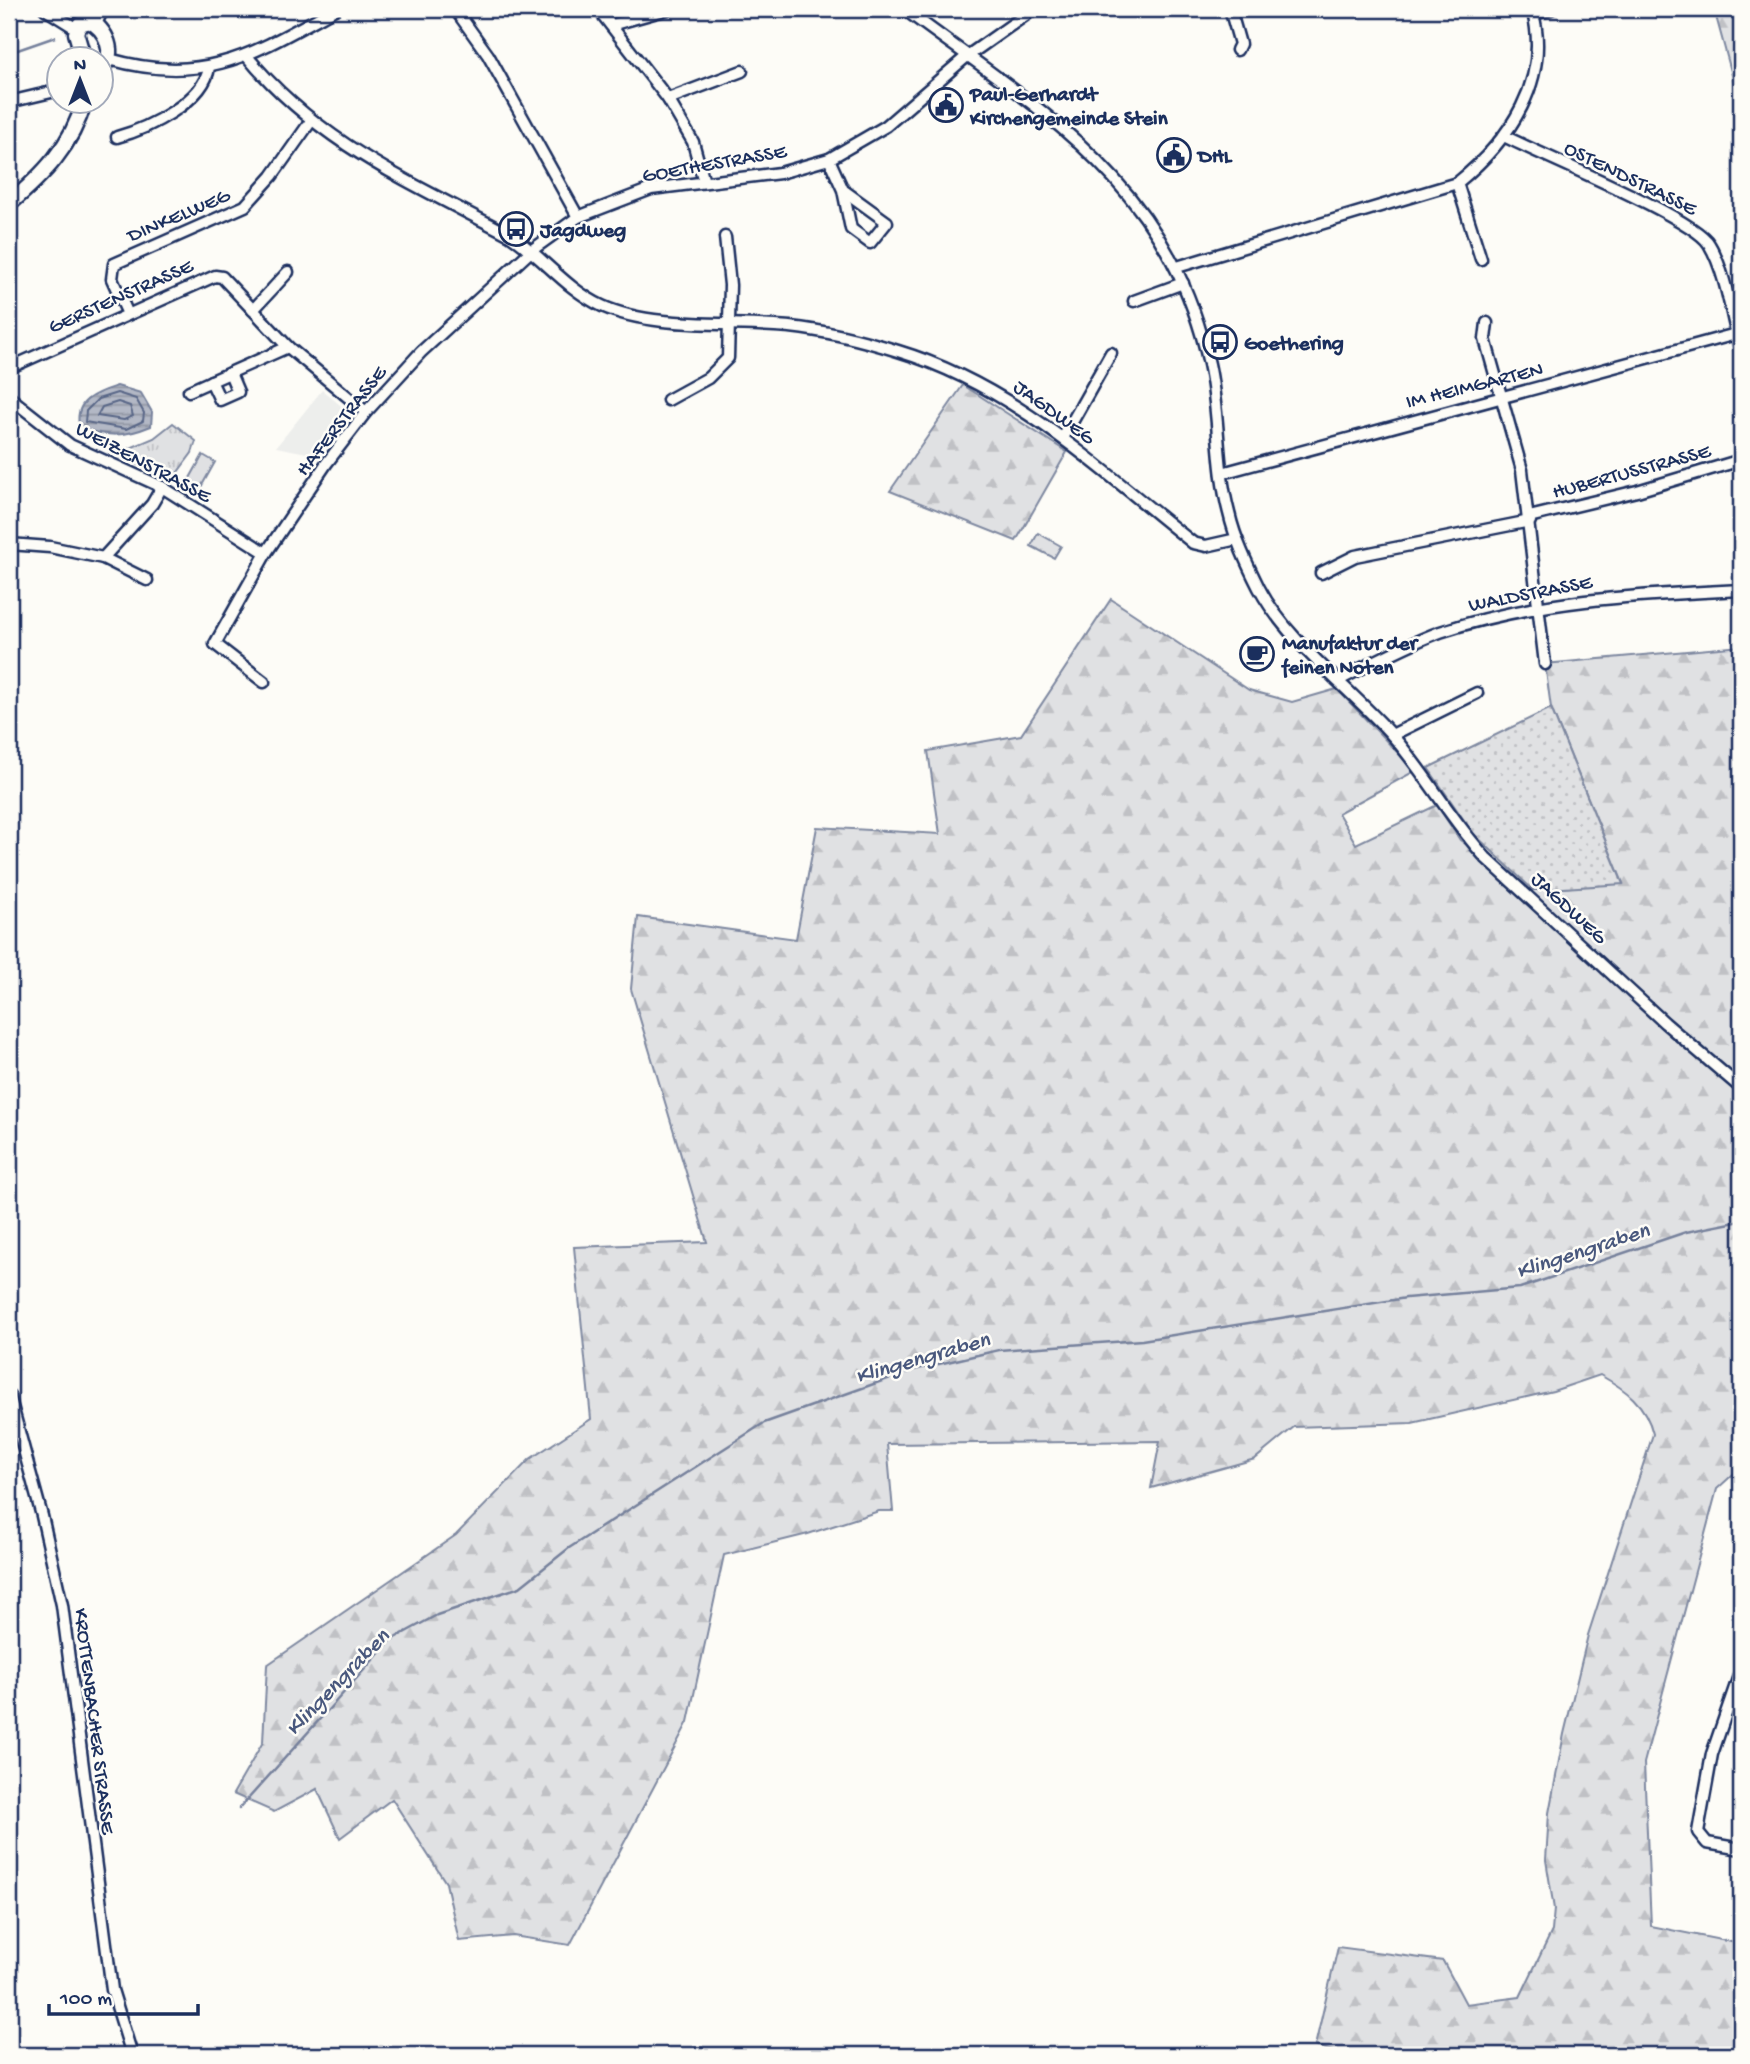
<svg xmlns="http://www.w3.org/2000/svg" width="1750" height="2064" font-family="'Gochi Hand',sans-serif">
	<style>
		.built { fill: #edeeec }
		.grass { fill: url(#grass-tufts); stroke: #7e88a0; stroke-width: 2 }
		.forest { fill: url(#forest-firs); stroke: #7e88a0; stroke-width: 2 }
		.garden { fill: url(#garden-dots); stroke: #7e88a0; stroke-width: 2 }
		.pitch { fill: #e0e1e3; stroke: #7e88a0; stroke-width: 2 }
		.water { fill: url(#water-rules); stroke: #76819c; stroke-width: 2 }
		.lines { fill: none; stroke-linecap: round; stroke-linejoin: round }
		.shore { stroke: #586687; stroke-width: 2 }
		.stream { stroke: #76819c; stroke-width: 2.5 }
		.street-casing { stroke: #1b2f5e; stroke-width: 15 }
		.secondary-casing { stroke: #1b2f5e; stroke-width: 19 }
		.street { stroke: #fdfcf7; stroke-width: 10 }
		.secondary { stroke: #fdfcf7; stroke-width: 14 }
		.labels { text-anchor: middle; stroke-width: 5; stroke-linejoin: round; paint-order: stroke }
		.poi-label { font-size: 21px; font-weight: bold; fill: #1b2f5e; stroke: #fdfcf7; text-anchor: start }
		.street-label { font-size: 21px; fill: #1b2f5e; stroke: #fdfcf7 }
		.water-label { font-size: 23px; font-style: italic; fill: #49587d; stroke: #fdfcf7 }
	</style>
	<defs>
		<pattern id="grass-tufts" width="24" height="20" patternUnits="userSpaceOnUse" patternTransform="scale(1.75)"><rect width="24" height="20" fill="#e0e1e3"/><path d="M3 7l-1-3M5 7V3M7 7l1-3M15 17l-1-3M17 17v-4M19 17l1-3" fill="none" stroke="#c0c1c5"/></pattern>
		<pattern id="forest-firs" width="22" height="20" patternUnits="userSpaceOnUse" patternTransform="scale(1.75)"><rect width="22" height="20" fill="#e0e1e3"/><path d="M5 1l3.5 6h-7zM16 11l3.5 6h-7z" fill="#c0c1c5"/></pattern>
		<pattern id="garden-dots" width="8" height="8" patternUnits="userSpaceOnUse" patternTransform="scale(1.75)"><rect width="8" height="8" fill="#e0e1e3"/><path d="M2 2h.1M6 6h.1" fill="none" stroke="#c0c1c5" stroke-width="1.8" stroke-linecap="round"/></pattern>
		<pattern id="water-rules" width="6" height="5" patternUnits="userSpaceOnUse" patternTransform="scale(1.75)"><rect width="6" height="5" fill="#b3b8c5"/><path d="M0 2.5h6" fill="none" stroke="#9196a3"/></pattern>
	</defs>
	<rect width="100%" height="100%" fill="#fdfcf7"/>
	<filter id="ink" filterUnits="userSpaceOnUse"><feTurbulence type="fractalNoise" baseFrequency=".0143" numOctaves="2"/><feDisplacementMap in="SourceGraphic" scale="14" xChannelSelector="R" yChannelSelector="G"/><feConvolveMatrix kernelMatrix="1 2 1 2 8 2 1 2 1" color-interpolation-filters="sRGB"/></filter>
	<g filter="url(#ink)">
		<!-- built -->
		<polygon class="built" points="322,390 351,414 317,455 276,447"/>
		<!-- grass -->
		<g class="grass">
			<polygon points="173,423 196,441 192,453 172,480 116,454 154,438"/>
			<polygon points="1038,533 1061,546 1054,558 1031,546"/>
		</g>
		<!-- forest -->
		<g class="forest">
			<polygon points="1714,9 1741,9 1741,108"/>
			<polygon points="963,385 1067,452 1016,541 890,491"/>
			<path d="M 1111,599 L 1249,690 L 1292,702 L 1337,689 L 1415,771 L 1338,813 L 1356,844 L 1437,805 L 1460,840 L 1533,890 L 1623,883 L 1551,708 L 1545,664 L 1741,646 L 1741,1467 L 1717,1489 L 1644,1763 L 1651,1926 L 1741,1944 L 1741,2055 L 1348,2055 L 1315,2046 L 1338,1947 L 1443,1961 L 1466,2004 L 1520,1997 L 1552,1931 L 1554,1909 L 1546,1860 L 1549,1813 L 1564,1734 L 1588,1635 L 1653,1434 C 1646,1404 1625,1389 1600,1375 L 1553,1391 L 1412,1423 L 1294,1427 L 1255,1459 L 1151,1488 L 1160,1441 L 887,1444 L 893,1511 L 879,1511 L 808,1534 L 724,1555 L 688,1722 L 570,1945 L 513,1936 L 459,1941 L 446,1883 L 392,1799 L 340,1838 L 317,1789 L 274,1812 L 233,1794 L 263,1742 L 267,1665 L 456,1535 L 530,1459 L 591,1419 L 574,1247 L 707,1242 L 631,989 L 638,917 L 796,939 L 817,827 L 940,834 L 928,751 L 1021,735 Z"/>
		</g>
		<!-- garden -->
		<polygon class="garden" points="1551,708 1623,884 1533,890 1473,833 1428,768"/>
		<!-- pitch -->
		<polygon class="pitch" points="203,455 215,462 201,487 189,480"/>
		<!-- water -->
		<path class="water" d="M 117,386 L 141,393 L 152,412 L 151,426 C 122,438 110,436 80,429 C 72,401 95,393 117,386 Z"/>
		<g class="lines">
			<!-- shore -->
			<g class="shore">
				<polygon points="117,393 136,399 144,413 143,421 126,429 85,422 86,411 98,399"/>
				<polygon points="118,402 130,406 133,416 124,420 97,416 102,407"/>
			</g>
			<!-- stream -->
			<g class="stream">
				<polyline points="9,53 55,37"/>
				<polyline points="239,1809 391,1640 437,1615 520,1587 569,1548 764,1423 913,1370 999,1350 1142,1340 1406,1298 1520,1288 1686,1232 1741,1221"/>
			</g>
			<!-- street casing -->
			<g class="street-casing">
				<g id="street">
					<polyline points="45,9 77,29"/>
					<polyline points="455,9 488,55 578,217"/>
					<polyline points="598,9 668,99 693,142 704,182"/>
					<path d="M 904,9 C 1043,113 1168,181 1209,364 C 1220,413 1216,465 1229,513 C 1235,539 1247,564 1259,588 C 1288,643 1350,688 1392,735 C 1426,774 1451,820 1486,858 L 1665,1023 L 1741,1088"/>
					<polyline points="1230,9 1240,44 1237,50"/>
					<polyline points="1534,14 1551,9"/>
					<polyline points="611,25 668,9"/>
					<path d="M 246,55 C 318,144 413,183 510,235 C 543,257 566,289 602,306 C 655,330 732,321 790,327 C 827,331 863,340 898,351 C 1014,386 1101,470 1193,543 L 1206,546 L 1237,539"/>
					<path d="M 109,59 C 205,86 253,54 335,9"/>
					<polyline points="668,99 742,71"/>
					<polyline points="9,102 60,90"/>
					<path d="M 117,137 C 147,129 205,101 209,67"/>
					<path d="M 1506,137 C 1543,156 1693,217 1709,244 C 1726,272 1732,319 1741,352"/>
					<polyline points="829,159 843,190 851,229 870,243 887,222 843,190"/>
					<polyline points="1457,183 1481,259"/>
					<path d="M 1177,267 L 1457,183 C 1509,141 1552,80 1532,9"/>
					<polyline points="1134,301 1183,283"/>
					<polyline points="253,310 288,272"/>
					<polyline points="127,312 112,279 114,264 245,206 272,176 311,121"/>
					<polyline points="1487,323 1485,339 1522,470 1545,664"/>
					<polyline points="9,368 215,276 222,277 288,347 366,412"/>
					<polyline points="211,381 220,400 238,392 230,373"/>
					<polyline points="189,391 288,347"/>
					<polyline points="9,397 70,445 162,487 266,553"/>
					<polyline points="668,400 708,378 728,358 730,285 725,237"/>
					<polyline points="1063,438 1111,353"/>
					<polyline points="1222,473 1736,334"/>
					<polyline points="1529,517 1637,491 1741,460"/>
					<polyline points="9,544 50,547 103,558 147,580"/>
					<polyline points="103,558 152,504 162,487"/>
					<polyline points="1321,573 1355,556 1530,521"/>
					<path d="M 1339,680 C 1372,663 1405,645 1440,632 C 1539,599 1639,595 1741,590"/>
					<polyline points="264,682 215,644 266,553 326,464 366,412 421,352 532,250 578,217 651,189 780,173 829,159 886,126 966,57 1034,9"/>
					<polyline points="1392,735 1477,693"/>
					<polyline points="9,1395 42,1516 62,1605 112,1990 132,2055"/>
					<polyline points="1741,1670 1712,1754 1698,1832 1707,1843 1741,1849"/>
				</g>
			</g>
			<!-- secondary casing -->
			<g class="secondary-casing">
				<g id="secondary">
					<polyline points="94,23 101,9"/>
					<path d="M 84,60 L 76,33 L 80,24 L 89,21 C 106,28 117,55 102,67"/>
					<path d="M 9,204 C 43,175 72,146 84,102"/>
				</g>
			</g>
			<!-- street -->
			<use href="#street" class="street"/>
			<!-- secondary -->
			<use href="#secondary" class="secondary"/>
		</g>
	</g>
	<!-- icons -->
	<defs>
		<g id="civic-ring" transform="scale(1.75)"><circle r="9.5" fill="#fdfcf7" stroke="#1b2f5e" stroke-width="1.5"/><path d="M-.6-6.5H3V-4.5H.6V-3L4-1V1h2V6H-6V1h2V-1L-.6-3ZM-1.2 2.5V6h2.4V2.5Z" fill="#1b2f5e"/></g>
		<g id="bus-ring" transform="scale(1.75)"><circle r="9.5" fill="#fdfcf7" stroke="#1b2f5e" stroke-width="1.5"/><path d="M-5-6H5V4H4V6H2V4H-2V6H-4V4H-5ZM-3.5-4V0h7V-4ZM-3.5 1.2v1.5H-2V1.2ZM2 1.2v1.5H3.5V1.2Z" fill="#1b2f5e"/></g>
		<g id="cafe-ring" transform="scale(1.75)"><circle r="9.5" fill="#fdfcf7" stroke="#1b2f5e" stroke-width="1.5"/><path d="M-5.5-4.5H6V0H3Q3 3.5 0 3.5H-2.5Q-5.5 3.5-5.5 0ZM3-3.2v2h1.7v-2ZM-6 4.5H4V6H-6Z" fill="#1b2f5e"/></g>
	</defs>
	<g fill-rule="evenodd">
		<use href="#civic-ring" x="946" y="105"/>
		<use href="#civic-ring" x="1174" y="155"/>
		<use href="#bus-ring" x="516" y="229"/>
		<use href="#bus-ring" x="1220" y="342"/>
		<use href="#cafe-ring" x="1257" y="654"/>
	</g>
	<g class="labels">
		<!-- poi labels -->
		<g class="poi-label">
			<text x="970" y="100">Paul-Gerhardt<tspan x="970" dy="24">Kirchengemeinde Stein</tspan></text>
			<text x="1198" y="162">DHL</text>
			<text x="540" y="236">Jagdweg</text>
			<text x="1244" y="349">Goethering</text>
			<text x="1282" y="649">Manufaktur der<tspan x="1282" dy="24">feinen Noten</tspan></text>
		</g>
		<!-- street labels -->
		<g class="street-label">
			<text transform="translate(714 162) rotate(-10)" y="7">GOETHESTRASSE</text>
			<text transform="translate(1631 177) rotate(26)" y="7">OSTENDSTRASSE</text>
			<text transform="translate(178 214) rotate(-23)" y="7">DINKELWEG</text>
			<text transform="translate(120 295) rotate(-24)" y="7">GERSTENSTRASSE</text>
			<text transform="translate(1474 384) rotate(-14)" y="7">IM HEIMGARTEN</text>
			<text transform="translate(1055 411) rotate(36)" y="7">JAGDWEG</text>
			<text transform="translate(340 420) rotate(-52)" y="7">HAFERSTRASSE</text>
			<text transform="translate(144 461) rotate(28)" y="7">WEIZENSTRASSE</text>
			<text transform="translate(1631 470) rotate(-15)" y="7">HUBERTUSSTRASSE</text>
			<text transform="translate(1530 592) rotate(-11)" y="7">WALDSTRASSE</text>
			<text transform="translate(1570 907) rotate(43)" y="7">JAGDWEG</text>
			<text transform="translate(96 1721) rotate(83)" y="7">KROTTENBACHER STRASSE</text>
		</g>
		<!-- water labels -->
		<g class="water-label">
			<text transform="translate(1582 1249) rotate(-18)" y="8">Klingengraben</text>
			<text transform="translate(922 1356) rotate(-16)" y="8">Klingengraben</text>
			<text transform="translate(336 1681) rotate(-46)" y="8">Klingengraben</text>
		</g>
	</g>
	<!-- margin -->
	<rect width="1750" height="2064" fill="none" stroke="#fdfcf7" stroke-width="35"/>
	<rect x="18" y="18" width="1715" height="2029" fill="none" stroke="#1b2f5e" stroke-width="2.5" filter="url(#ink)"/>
	<!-- north arrow -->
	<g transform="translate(80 80)"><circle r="33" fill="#fdfcf7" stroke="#a3aaba" stroke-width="2"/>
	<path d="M0-5L12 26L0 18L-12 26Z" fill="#1b2f5e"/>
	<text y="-10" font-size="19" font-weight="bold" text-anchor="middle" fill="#1b2f5e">N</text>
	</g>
	<!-- scale -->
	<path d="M49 2004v10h149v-10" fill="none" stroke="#1b2f5e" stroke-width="3.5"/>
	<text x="60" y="2004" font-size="21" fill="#1b2f5e" stroke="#fdfcf7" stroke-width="5" paint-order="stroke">100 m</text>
</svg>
